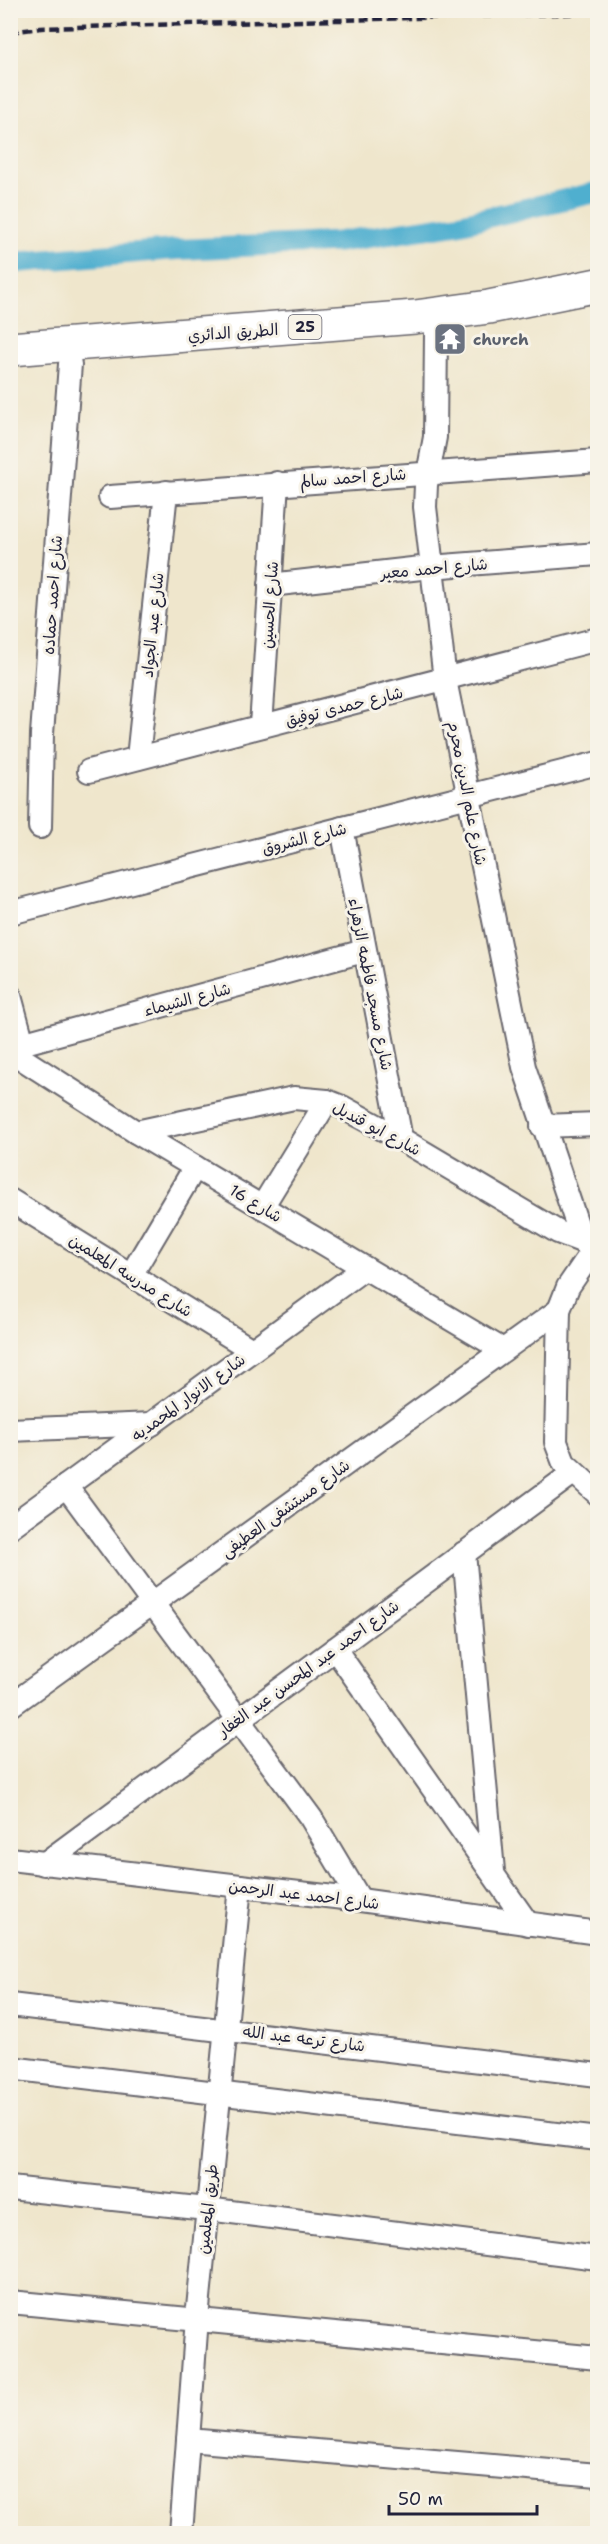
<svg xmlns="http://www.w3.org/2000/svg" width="608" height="2544" font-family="'Shantell Sans','Playpen Sans Arabic',sans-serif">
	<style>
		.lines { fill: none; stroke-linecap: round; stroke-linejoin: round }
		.canal { stroke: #50afcf; stroke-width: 21 }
		.minor-casing { stroke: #6a676e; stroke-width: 26 }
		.highway-casing { stroke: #6a676e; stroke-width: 36 }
		.minor { stroke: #fff; stroke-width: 22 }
		.highway { stroke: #fff; stroke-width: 33 }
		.rail { stroke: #22223b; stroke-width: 4.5; stroke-dasharray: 9 4.5; stroke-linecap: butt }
		.labels { text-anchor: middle; stroke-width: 6; stroke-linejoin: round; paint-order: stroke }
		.shield { fill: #f7f3e8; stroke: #62616f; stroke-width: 1.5 }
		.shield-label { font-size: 15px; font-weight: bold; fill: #22223b }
		.street-label { font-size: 16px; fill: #22223b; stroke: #f7f3e8 }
		.worship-label { font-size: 16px; font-weight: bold; fill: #5b616d; stroke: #f7f3e8; text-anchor: start }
	</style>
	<rect width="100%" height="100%" fill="#f7f3e8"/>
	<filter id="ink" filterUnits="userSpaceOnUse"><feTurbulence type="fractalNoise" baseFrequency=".0167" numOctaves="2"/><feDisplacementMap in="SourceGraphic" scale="12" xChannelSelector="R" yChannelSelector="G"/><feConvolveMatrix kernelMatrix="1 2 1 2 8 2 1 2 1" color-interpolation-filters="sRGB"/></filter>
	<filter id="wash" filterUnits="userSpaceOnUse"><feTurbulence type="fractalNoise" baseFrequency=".008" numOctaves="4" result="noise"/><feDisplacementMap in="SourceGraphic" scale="24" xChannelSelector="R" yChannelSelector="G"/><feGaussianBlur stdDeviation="1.35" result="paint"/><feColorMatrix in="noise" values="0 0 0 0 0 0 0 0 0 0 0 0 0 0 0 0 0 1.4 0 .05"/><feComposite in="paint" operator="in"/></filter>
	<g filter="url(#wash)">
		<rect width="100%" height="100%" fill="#efe6cc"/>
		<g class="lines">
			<!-- canal -->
			<polyline class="canal" points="10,263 168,250 338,242 458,224 598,192"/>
		</g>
	</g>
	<g filter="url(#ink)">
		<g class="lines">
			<!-- minor casing -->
			<g class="minor-casing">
				<g id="minor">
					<polyline points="436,333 435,437 426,485 425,507 445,680 524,1067 583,1242"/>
					<polyline points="110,497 598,461"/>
					<polyline points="270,585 430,567 598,554"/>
					<polyline points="261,726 277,483"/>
					<polyline points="138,758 166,492"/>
					<polyline points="89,771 598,639"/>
					<polyline points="40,827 42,734 70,364"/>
					<polyline points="342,828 401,1139"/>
					<polyline points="10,913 598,763"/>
					<polyline points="10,996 23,1044"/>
					<polyline points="10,1047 364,951"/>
					<polyline points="10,1051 136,1132 503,1350"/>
					<polyline points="542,1126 598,1124"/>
					<polyline points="136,1132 294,1098 327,1101 342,1107 401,1139 558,1232 592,1245"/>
					<polyline points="10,1200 252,1350"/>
					<polyline points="262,1207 327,1101"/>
					<polyline points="596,1246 568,1287 559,1310 556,1442 564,1463 598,1494"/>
					<polyline points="131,1275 195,1167"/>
					<polyline points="10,1430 152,1424"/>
					<polyline points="66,1486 311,1818 360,1900"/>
					<polyline points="10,1527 365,1268"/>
					<polyline points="464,1553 493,1871"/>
					<polyline points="335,1649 528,1924"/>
					<polyline points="10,1706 559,1310"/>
					<polyline points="10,1859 360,1900 598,1933"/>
					<polyline points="44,1864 573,1473"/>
					<polyline points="10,2005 598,2075"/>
					<polyline points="10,2068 598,2139"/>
					<polyline points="10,2188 207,2209 598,2258"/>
					<polyline points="10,2302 598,2358"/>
					<polyline points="188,2440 598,2475"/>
					<polyline points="181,2534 197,2318 240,1886"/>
				</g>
			</g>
			<!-- highway casing -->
			<g class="highway-casing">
				<polyline id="highway" points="10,349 415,317 489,307 598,285"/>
			</g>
			<!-- minor -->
			<use href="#minor" class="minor"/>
			<!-- highway -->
			<use href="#highway" class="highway"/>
			<!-- rail -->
			<polyline class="rail" points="10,32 41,28 598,13"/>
		</g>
	</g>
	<!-- icons -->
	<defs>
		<g id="temple-square" transform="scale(1.725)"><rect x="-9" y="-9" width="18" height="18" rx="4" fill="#6b7280" stroke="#f7f3e8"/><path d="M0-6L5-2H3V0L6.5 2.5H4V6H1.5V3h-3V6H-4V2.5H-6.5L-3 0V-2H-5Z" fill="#fff"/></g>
	</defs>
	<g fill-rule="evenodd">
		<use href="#temple-square" x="450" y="339"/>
	</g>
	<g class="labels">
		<!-- shield labels -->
		<rect class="shield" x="288.5" y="315" width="33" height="24" rx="4.5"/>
		<g class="shield-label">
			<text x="305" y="332">25</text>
		</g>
		<!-- street labels -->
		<g class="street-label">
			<text transform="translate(233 332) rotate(-4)" y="6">الطريق الدائري</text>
			<text transform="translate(353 477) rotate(-4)" y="6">شارع احمد سالم</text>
			<text transform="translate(434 568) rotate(-5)" y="6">شارع احمد معبر</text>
			<text transform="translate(52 595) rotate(-86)" y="6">شارع احمد حماده</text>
			<text transform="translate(269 605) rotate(-86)" y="6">شارع الحسين</text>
			<text transform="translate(152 625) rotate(-84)" y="6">شارع عبد الجواد</text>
			<text transform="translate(344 706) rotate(-14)" y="6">شارع حمدى توفيق</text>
			<text transform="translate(468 793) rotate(79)" y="6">شارع علم الدين محرم</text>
			<text transform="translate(304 838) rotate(-14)" y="6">شارع الشروق</text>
			<text transform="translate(371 984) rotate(79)" y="6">شارع مسجد فاطمه الزهراء</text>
			<text transform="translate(187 999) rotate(-15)" y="6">شارع الشيماء</text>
			<text transform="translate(377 1128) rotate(28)" y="6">شارع ابو قنديل</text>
			<text transform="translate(256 1203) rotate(31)" y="6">شارع 16</text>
			<text transform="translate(131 1275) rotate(32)" y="6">شارع مدرسه المعلمين</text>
			<text transform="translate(188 1397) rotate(-36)" y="6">شارع الانوار المحمديه</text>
			<text transform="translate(285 1508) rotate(-36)" y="6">شارع مستشفى العطيفى</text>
			<text transform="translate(308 1668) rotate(-36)" y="6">شارع احمد عبد المحسن عبد الغفار</text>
			<text transform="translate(304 1894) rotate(7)" y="6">شارع احمد عبد الرحمن</text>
			<text transform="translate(304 2038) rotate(7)" y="6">شارع ترعه عبد الله</text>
			<text transform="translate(207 2209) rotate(-84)" y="6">طريق المعلمين</text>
		</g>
		<!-- worship labels -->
		<g class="worship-label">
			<text x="473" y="345">church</text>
		</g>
	</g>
	<!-- margin -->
	<rect width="608" height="2544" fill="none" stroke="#f7f3e8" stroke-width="36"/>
	<!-- scale -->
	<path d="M389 2505v9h148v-9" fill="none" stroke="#22223b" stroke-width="3"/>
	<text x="398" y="2505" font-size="18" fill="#22223b" stroke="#f7f3e8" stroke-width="4.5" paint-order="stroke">50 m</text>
</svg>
